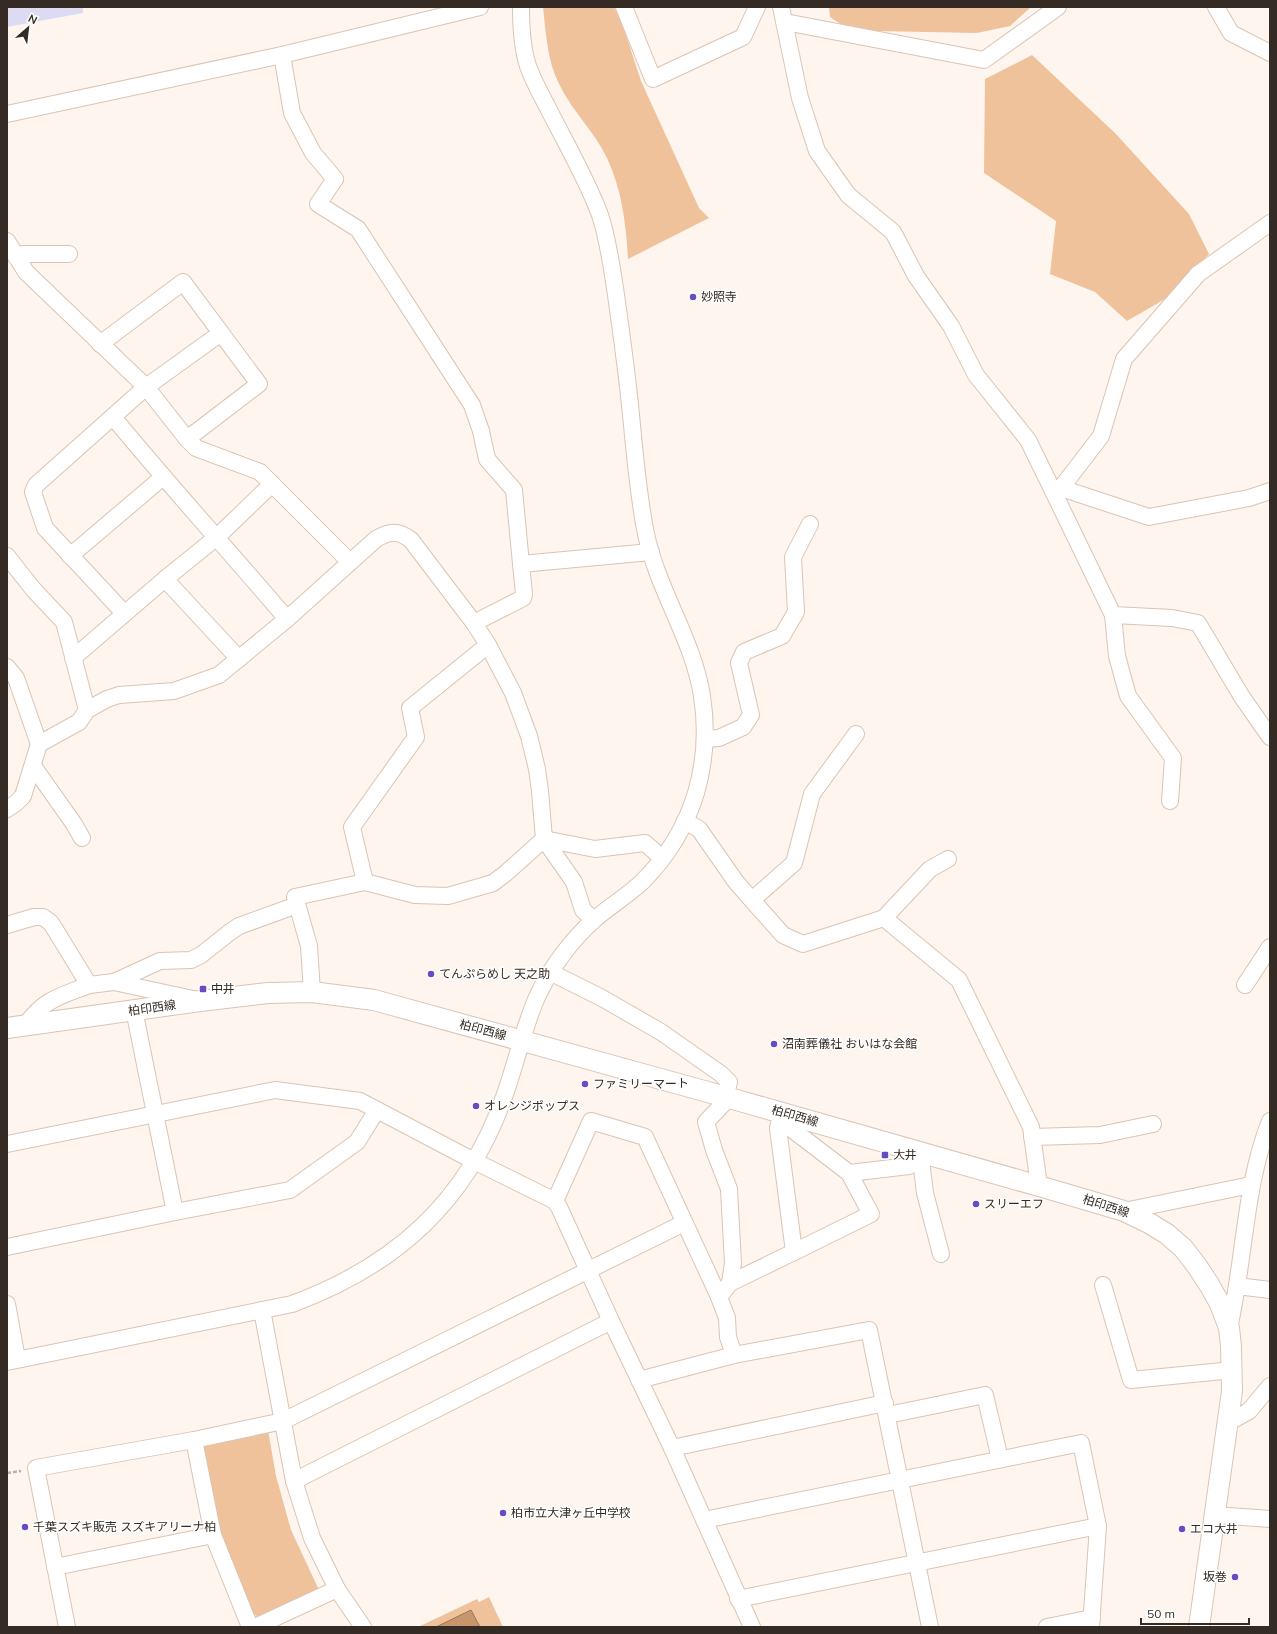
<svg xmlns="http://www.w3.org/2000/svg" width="1277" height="1634" font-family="Mulish,'Noto Sans JP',sans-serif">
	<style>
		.green { fill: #f0c29b }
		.water { fill: #c8966c; stroke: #9b7656 }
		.building { fill: #dddbf4 }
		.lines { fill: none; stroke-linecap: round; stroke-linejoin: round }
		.minor-casing { stroke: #dac4b3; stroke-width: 18 }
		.major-casing { stroke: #dac4b3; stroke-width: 22 }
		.path { stroke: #b9b0a9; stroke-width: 2.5; stroke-dasharray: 4 2; stroke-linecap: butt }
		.minor { stroke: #fff; stroke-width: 16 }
		.major { stroke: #fff; stroke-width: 20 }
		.poi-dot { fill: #694ac3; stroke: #fff; stroke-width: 1.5 }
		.labels { text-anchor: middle; stroke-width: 3; stroke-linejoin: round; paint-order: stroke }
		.poi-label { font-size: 12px; fill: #332b24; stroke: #fff; text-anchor: start }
		.street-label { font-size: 12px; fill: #332b24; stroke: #fff }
	</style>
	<rect width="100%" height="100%" fill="#fef5ee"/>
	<!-- green -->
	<g class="green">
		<path d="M 543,7 L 614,7 L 622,23 L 641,81 L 699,208 L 709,218 L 628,259 C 626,224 622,190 607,158 C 594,131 572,111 559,84 C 547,60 546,33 543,7 Z"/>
		<polygon points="829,7 1031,7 1010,26 977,33 875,31 854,33 830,17"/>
		<polygon points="1032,55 1115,133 1189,214 1209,254 1165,299 1127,321 1095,292 1050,274 1056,221 984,173 985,79"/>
		<polygon points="268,1430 276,1476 291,1530 319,1590 259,1617 253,1614 218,1532 202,1447 205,1443"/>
		<polygon points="489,1597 503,1627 418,1627 477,1599 479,1602"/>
	</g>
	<!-- water -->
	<polygon class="water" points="471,1610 480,1627 436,1627"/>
	<!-- building -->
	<polygon class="building" points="7,7 83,7 83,13 7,27"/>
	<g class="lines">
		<!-- minor casing -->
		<g class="minor-casing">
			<g id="minor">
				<polyline points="624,7 653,79 743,37 757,7"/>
				<polyline points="781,7 800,98 817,151 848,195 893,232 916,276 951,326 976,375 1028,440 1053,491 1061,488 1149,517 1249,498 1270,491"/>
				<polyline points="1216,7 1231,33 1270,53"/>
				<polyline points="785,22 984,60 1058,7"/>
				<polyline points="282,55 292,113 313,153 335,179 318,204 358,229 472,405 481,431 487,459 514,490 521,564"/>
				<polyline points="7,114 282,55 480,7"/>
				<polyline points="7,241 26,272 146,387 187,439 196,448 260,472 350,562"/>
				<polyline points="16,257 23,254 69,254"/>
				<polyline points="100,344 183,282 259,384 187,439"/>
				<path d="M 113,417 C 169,485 229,551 287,619"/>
				<polyline points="1061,488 1101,436 1124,359 1198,274 1270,223"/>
				<polyline points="1053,491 1113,615 1172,618 1198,623 1242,697 1270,737"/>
				<polyline points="7,556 33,589 64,622 87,710"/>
				<polyline points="70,556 163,477"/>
				<polyline points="165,579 239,659"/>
				<polyline points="124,613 45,528 33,492 36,485 146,387 221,333"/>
				<polyline points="1113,615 1117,656 1128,696 1173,758 1170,801"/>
				<polyline points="474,623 523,598 524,594 521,564 651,552"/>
				<polyline points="73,658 165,579 217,537 272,484"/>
				<polyline points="7,667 16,678 39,744"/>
				<polyline points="705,739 719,738 743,727 751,715 739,663 744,652 782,636 796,612 793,557 810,524"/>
				<polyline points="33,766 74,824 82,838"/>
				<path d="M 7,809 L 16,803 L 23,796 L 39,744 L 79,722 L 87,710 L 107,699 L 119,695 L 174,691 L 219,675 L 287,619 L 376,539 C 390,531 398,530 411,540 L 474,623 L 488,645 L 513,693 L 529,736 L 537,769 L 540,791 L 544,839 L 574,882 L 583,910 L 594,920"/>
				<polyline points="685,821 699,829 736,882 783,935 803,944 884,918 959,980 1031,1127 1039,1186"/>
				<polyline points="365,882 415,895 448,896 493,883 506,873 544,839 595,849 645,843 662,858"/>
				<polyline points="752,900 794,863 812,794 856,734"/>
				<polyline points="884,918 930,869 948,859"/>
				<path d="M 7,925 L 34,917 L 43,917 L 51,923 L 89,985 C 61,996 43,999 25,1026"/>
				<polyline points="550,972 602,998 661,1032 721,1074 729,1082 724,1103 706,1122 714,1150 729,1189 733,1263 730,1283 719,1297"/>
				<polyline points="114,982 193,999"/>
				<polyline points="89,985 114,982 160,961 191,960 201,955 230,932 239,926 297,905"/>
				<polyline points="1245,985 1270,947"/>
				<polyline points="312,992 309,946 295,897 365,882 352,827 416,737 410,708 488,645"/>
				<polyline points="778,1128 789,1127 849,1173"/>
				<polyline points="1032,1137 1100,1135 1153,1124"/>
				<polyline points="7,1144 275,1090 360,1101 474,1161 555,1201 591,1121 645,1137 719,1297 727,1318 728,1337 734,1355"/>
				<polyline points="555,1201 559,1207 611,1321 672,1448 752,1627"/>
				<polyline points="1124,1211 1251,1185"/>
				<polyline points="175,1212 290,1190 357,1142 377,1110"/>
				<polyline points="7,1247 175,1212 134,1010"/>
				<polyline points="794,1252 871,1214 849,1173 909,1166 920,1152 925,1193 941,1254"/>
				<polyline points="730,1283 794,1252 778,1128 782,1113"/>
				<polyline points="1103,1285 1131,1380 1233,1370"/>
				<polyline points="1237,1286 1270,1290"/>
				<polyline points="7,1304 17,1359"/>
				<polyline points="262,1310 294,1481 312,1538 337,1589 363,1627"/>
				<path d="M 1229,1328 C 1245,1259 1244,1187 1270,1121"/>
				<path d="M 7,1362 L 292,1304 C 395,1266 467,1202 504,1097 C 516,1064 523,1029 537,997 C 550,969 571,940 595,919 C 610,906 627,896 642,882 C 667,857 686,826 696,793 C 705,762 707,728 702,696 C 693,639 658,591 646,534 C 638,495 635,455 631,415 C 627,373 621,330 615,288 C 611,263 608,239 600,215 C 587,180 568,147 551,114 C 543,98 534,83 528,66 C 522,48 521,27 521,7"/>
				<polyline points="639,1380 734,1355 869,1330 930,1627"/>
				<polyline points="888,1415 985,1395 1000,1459"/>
				<polyline points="1229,1422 1249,1411 1270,1386"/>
				<polyline points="194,1440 213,1535 250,1627"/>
				<polyline points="672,1448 885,1403"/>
				<polyline points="294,1481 611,1321"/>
				<polyline points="1215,1515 1270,1519"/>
				<polyline points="704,1520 1081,1443 1098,1526 1091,1627"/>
				<polyline points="55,1567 213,1535"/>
				<polyline points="738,1599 1098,1526"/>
				<polyline points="67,1627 36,1468 194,1440 283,1421 684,1223"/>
				<polyline points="255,1627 337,1589"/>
				<polyline points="1047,1627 1092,1618"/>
			</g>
		</g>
		<!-- major casing -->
		<g class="major-casing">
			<polyline id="major" points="7,1028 200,1001 268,993 312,992 374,1000 726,1097 1039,1186 1124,1211 1149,1223 1167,1234 1183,1248 1197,1266 1210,1286 1220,1304 1229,1328 1231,1346 1232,1391 1199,1627"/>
		</g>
		<!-- path -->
		<polyline class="path" points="7,1473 21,1471"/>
		<!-- minor -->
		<use href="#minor" class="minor"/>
		<!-- major -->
		<use href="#major" class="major"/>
	</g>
	<!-- markers -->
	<g class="poi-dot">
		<circle cx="693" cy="297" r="4"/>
		<circle cx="431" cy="974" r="4"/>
		<rect x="199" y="985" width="8" height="8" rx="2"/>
		<circle cx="774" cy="1044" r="4"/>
		<circle cx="585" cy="1084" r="4"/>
		<circle cx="476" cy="1106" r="4"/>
		<rect x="881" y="1151" width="8" height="8" rx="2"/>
		<circle cx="976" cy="1204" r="4"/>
		<circle cx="503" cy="1513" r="4"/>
		<circle cx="25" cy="1527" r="4"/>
		<circle cx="1182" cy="1529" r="4"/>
		<circle cx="1235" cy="1577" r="4"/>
	</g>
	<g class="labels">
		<!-- poi labels -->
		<g class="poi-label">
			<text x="701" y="301">妙照寺</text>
			<text x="439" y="978">てんぷらめし 天之助</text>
			<text x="211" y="993">中井</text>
			<text x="782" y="1048">沼南葬儀社 おいはな会館</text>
			<text x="593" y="1088">ファミリーマート</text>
			<text x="484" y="1110">オレンジポップス</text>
			<text x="893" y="1159">大井</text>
			<text x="984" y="1208">スリーエフ</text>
			<text x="511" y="1517">柏市立大津ヶ丘中学校</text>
			<text x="33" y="1531">千葉スズキ販売 スズキアリーナ柏</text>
			<text x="1190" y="1533">エコ大井</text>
			<text x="1227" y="1581" text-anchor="end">坂巻</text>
		</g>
		<!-- street labels -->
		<g class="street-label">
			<text transform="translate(152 1008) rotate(-8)" y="4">柏印西線</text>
			<text transform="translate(483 1030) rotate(15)" y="4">柏印西線</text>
			<text transform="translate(795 1116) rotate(16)" y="4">柏印西線</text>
			<text transform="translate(1106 1206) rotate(18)" y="4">柏印西線</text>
		</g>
	</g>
	<!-- border -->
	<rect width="1277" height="1634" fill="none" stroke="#332b24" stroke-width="16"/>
	<!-- north arrow -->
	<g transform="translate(28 28) rotate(28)" stroke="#ffffff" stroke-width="3" paint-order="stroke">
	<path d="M0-3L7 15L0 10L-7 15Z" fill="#332b24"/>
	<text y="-6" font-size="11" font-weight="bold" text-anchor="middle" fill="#332b24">N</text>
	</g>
	<!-- scale -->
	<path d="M1141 1618v6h108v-6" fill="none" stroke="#332b24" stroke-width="2"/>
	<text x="1147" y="1618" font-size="12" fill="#332b24" stroke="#ffffff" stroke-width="3" paint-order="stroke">50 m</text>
</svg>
